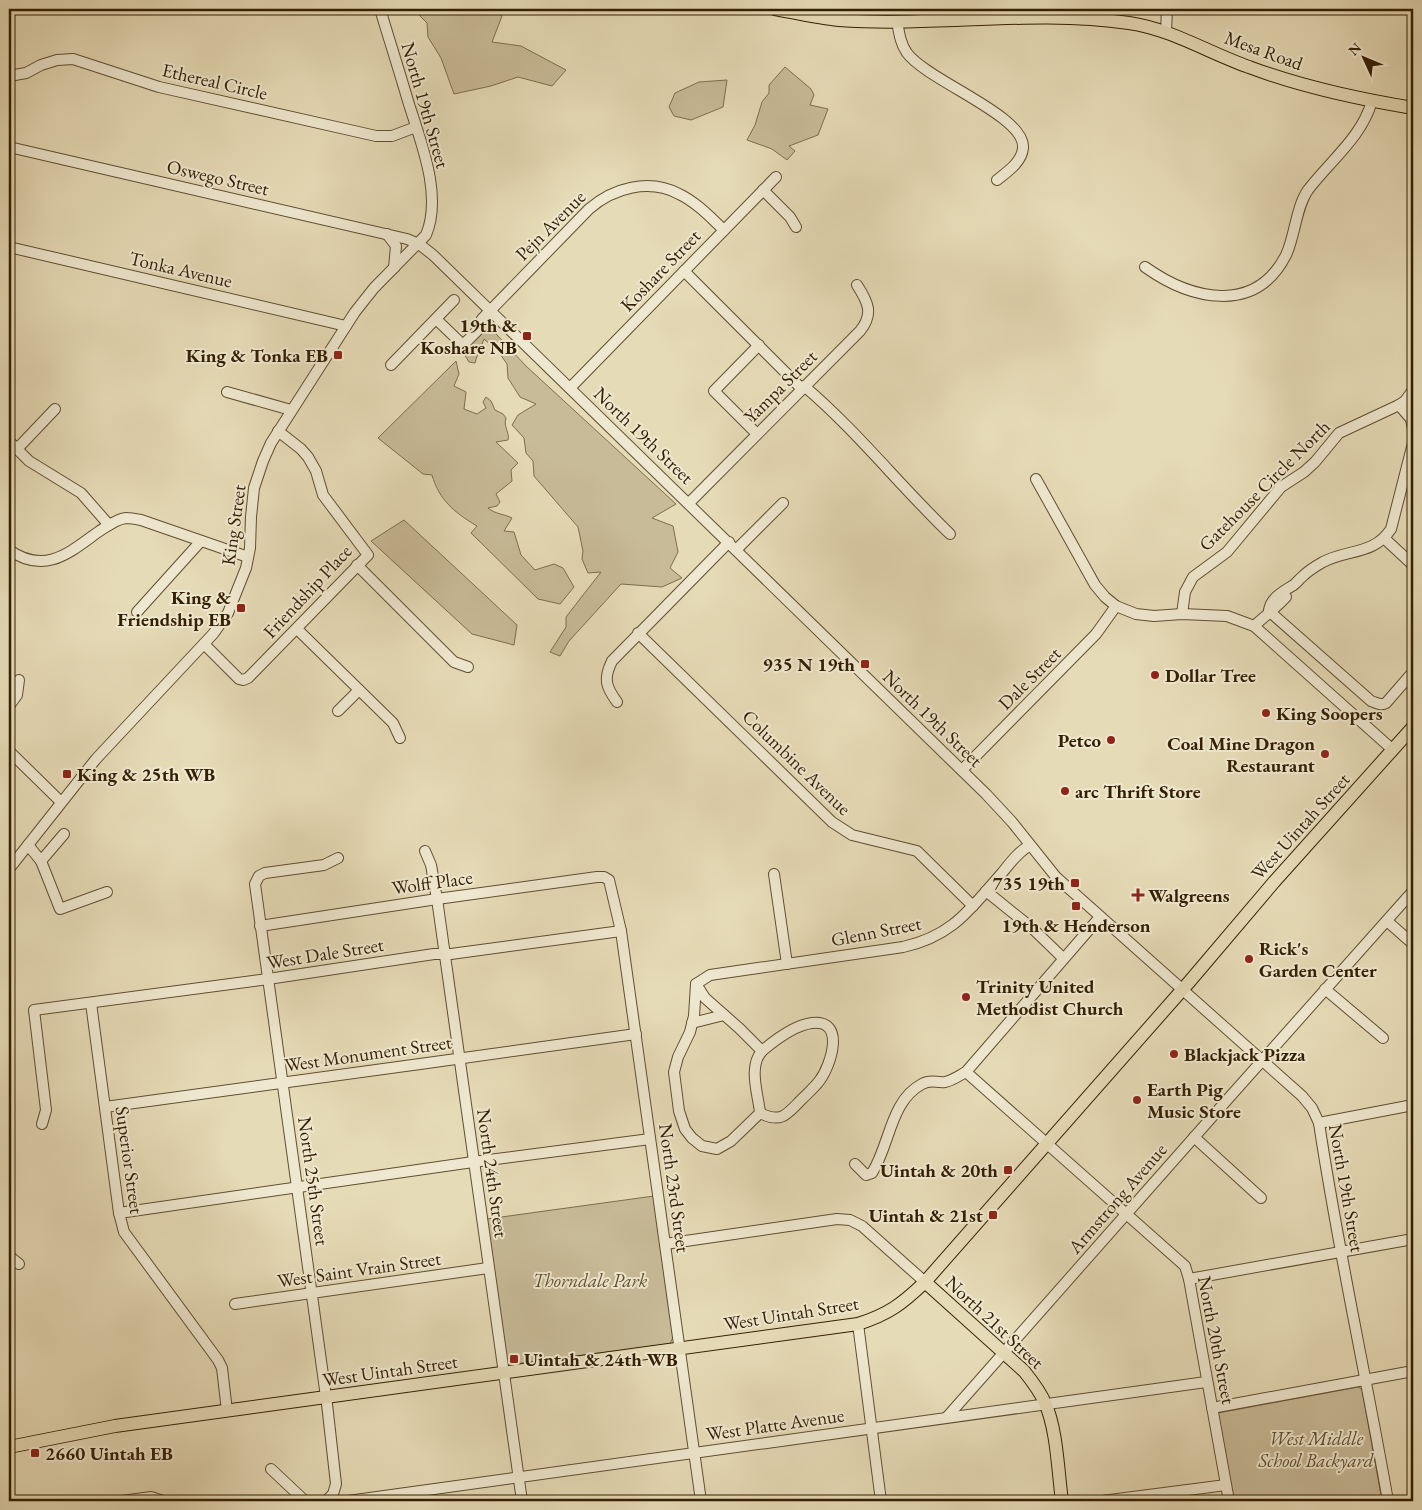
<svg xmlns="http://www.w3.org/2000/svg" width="1422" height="1510" font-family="'EB Garamond',serif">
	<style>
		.green { fill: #c8bb98; stroke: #7e6d4e }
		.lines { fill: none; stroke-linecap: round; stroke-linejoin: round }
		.minor-casing { stroke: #604e30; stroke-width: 12 }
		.major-casing { stroke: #331f03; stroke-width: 14 }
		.minor { stroke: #efe8d0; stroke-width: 10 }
		.major { stroke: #e6dbb7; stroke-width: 12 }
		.poi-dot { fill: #8f2418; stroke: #efe8d0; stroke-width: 2 }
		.labels { text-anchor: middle; stroke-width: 4; stroke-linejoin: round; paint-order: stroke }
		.street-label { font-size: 19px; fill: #331f03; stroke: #efe8d0 }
		.poi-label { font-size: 19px; font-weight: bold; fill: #331f03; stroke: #efe8d0; text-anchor: start }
		.park-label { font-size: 19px; font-style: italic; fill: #604e30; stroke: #efe8d0 }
	</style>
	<rect width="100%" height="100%" fill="#e6dbb7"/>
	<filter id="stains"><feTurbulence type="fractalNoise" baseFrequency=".004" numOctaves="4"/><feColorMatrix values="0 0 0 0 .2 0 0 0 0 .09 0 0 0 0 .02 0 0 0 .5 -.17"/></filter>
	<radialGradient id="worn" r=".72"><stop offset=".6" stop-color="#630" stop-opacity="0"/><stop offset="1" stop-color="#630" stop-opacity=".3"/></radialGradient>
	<!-- green -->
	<g class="green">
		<polygon points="413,9 491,9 502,16 492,42 521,46 566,70 552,86 518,77 491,86 454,94 441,58 428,37 427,23"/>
		<polygon points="785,67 811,89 814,95 810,105 828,109 818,135 789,146 795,151 787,160 772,149 747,140 755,125 762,102 769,93 769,85"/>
		<polygon points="727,80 723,107 691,120 674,116 669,107 675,93 699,82"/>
		<polygon points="484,321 526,366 676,504 652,518 673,526 678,552 670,568 682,578 662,587 621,584 569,641 560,656 550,652 566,627 566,617 601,572 588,573 582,559 583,551 578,527 534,476 533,461 526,453 524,438 512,425 518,415 536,404 520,397 508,378 507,364 498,351 484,339 477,356 475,363 469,362 463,352 479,334"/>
		<path d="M 456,361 L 459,374 L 454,386 L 466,392 L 464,409 L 477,414 L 486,408 L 483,402 L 486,397 L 491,401 L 495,410 L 503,414 L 506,418 C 503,427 510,432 508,440 L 496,442 L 518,463 L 511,470 L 512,481 L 496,494 L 500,502 L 497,506 L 488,508 C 495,514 504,514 512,518 L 504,531 L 514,532 L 521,555 L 535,570 L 554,564 L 563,568 L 574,587 L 560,604 L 538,599 L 471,533 L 477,526 C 455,513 439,500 432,475 L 423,474 L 378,438 Z"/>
		<polygon points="404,520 517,625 514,645 472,634 371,541"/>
		<polygon points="654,1196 673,1337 670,1344 506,1365 487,1219"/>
		<polygon points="1358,1387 1362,1389 1382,1501 1233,1501 1218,1413"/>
	</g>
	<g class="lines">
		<!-- minor casing -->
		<g class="minor-casing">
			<g id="minor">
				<path d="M 897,21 C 899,32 900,43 907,53 C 928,81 1026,116 1023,148 C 1022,162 1007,172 997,180"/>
				<polyline points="1166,32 1167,9"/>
				<polyline points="9,76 26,73 41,65 57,60 73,59 159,87 376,136 392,136 416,127"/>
				<path d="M 9,147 L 407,239 L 419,244 L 433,255 L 986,794 L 1012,822 L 1056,877 L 1302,1096 L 1312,1108 L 1319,1123 C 1338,1250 1366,1375 1388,1501"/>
				<polyline points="763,190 790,217 796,227"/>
				<polyline points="387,234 396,246 394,268"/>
				<polyline points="9,247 346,326"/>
				<path d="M 1145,267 C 1190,299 1255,316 1286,255 C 1295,236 1296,207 1308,190 C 1330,161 1362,137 1372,101"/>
				<polyline points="684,271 802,389"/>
				<path d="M 436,319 L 463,345 L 477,331 L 482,319 L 589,209 C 613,188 649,178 679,194 C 696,202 710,217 724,230"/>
				<polyline points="391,365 454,300"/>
				<path d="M 804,386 C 857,431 900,486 950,534"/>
				<polyline points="570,388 776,177"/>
				<polyline points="227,392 291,410"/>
				<polyline points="1399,405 1405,401 1413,390"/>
				<polyline points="757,434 714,391 759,345"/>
				<polyline points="9,441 29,461 81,493 109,525"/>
				<polyline points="17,449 55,409"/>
				<polyline points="1036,479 1095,585 1105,597 1116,606 1136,614 1154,616 1182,614 1227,616 1254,626 1393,750"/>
				<path d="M 689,503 L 860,331 C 874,314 868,302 857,285"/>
				<polyline points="1385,539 1413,565"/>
				<path d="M 9,550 C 45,575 69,553 98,532 C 106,527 116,519 126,518 C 131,518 136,519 141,520 L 248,557"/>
				<polyline points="736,550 783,503"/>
				<polyline points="357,565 454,662 468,667"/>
				<path d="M 1269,611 C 1270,599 1282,592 1292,586 C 1296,584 1299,579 1303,576 C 1309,570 1316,566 1323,562 C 1348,549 1374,555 1391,529 L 1413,443"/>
				<path d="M 1269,611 L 1371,701 C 1377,703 1381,706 1386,703 L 1413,672"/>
				<polyline points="137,612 201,541"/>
				<polyline points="1182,614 1185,592 1193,577 1227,552 1281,487 1304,472 1315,462 1339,433 1399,405 1411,419 1413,429"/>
				<path d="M 1254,626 C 1265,616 1276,608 1286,597"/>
				<polyline points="297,629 393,723 400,738"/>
				<polyline points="638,633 832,822 852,835 917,851 973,906"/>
				<polyline points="204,644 239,679 243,680 248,678 368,555 323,495 316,471 308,457 301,449 278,431"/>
				<path d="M 617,702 C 606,687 603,679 612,661 L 729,542"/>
				<polyline points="9,706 17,695 19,680"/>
				<polyline points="338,711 359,690"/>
				<polyline points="9,751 61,802"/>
				<polyline points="962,770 1096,634 1116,606"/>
				<polyline points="28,845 41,861 60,909 107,892"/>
				<polyline points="425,851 431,865 437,899 522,1501"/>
				<polyline points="41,861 64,834"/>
				<path d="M 9,869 L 96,759 L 213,634 L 228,613 L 246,568 L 250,548 L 251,517 L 254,488 L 263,461 L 271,443 L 355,312 L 374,288 L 426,235 C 443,195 420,140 408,101 C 399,70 389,39 380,9"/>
				<polyline points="774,874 787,964"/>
				<polyline points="986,891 1033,929 1063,958"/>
				<polyline points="1387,921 1413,944"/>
				<polyline points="260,926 437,899 597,877 604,877 609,880 621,931 701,1501"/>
				<path d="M 696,984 L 705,998 L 739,1028 L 762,1051 C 748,1067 758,1093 760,1113 L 731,1141 L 717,1149 L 702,1146 L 692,1138 L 685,1129 L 679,1111 L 674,1072 L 678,1057 L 690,1032 L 694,1016 Z"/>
				<path d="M 696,984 L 710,975 L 903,947 C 953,936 970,909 1002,873 C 1010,863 1018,852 1029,846"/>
				<polyline points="1325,989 1383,1038"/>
				<polyline points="91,1003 119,1213 124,1232 218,1360 222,1368 227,1411"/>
				<polyline points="692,1023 724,1015"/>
				<polyline points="966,1072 1185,1266 1189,1279 1229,1501"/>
				<path d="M 105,1107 C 282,1084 459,1058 636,1034"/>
				<path d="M 760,1113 C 782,1124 787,1114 802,1099 C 808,1093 815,1087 820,1080 C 831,1065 846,1019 812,1023 C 795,1025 775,1040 762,1051"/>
				<polyline points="1319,1123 1413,1105"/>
				<polyline points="42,1124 46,1110 34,1010 268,979 434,954 451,954 621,931"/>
				<polyline points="1194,1137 1261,1198"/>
				<path d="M 855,1164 L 866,1175 L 872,1173 C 890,1145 890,1101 922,1084 C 931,1079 936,1083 945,1082 C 952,1081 960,1075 966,1072 L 1100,917"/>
				<polyline points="119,1213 473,1162 650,1139"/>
				<polyline points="665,1244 837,1219 850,1220 862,1226 925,1282"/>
				<polyline points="9,1256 19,1264"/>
				<polyline points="1189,1279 1413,1239"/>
				<polyline points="235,1304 488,1268"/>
				<polyline points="858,1324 881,1501"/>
				<polyline points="1212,1408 1413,1371"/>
				<polyline points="947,1417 1227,1100 1413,891"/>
				<polyline points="271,1469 305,1501"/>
				<polyline points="122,1501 151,1497 163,1501"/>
				<polyline points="326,1501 333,1494 336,1484 327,1404 255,884 259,876 265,873 324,865 338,858"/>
				<polyline points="348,1501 1206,1382"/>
				<polyline points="1102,1501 1226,1485"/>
			</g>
		</g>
		<!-- major casing -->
		<g class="major-casing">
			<g id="major">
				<path d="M 775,9 C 796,13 817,18 839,20 C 935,27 1033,9 1129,23 C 1171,29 1209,53 1249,67 C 1302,87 1358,99 1413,108"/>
				<path d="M 925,1282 L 1024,1371 C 1032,1381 1040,1391 1045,1403 C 1057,1429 1058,1472 1062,1501"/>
				<path d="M 9,1447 L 115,1426 L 858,1324 C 889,1314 902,1304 925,1282 L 1190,981 L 1274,882 L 1413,727"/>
			</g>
		</g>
		<!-- minor -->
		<use href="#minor" class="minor"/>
		<!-- major -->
		<use href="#major" class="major"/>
	</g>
	<!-- markers -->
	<g class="poi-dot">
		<rect x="522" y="331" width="10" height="10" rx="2.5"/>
		<rect x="333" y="350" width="10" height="10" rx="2.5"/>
		<rect x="236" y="603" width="10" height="10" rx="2.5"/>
		<rect x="860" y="659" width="10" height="10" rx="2.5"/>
		<circle cx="1155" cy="675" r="5"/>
		<circle cx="1266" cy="713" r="5"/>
		<circle cx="1111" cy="740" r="5"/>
		<circle cx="1325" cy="754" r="5"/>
		<rect x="62" y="769" width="10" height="10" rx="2.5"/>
		<circle cx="1065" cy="791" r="5"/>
		<rect x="1070" y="878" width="10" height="10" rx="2.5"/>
		<path d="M1135.5 887.5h5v5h5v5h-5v5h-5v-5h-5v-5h5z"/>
		<rect x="1071" y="901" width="10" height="10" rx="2.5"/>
		<circle cx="1249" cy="959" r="5"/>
		<circle cx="966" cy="997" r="5"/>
		<circle cx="1174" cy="1054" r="5"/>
		<circle cx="1137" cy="1100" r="5"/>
		<rect x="1003" y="1165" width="10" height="10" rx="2.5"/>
		<rect x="988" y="1210" width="10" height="10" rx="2.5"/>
		<rect x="509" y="1354" width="10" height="10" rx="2.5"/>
		<rect x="30" y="1448" width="10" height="10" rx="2.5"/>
	</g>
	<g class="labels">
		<!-- street labels -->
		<g class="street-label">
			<text transform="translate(1264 50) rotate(20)" y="7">Mesa Road</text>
			<text transform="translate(215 81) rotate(13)" y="7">Ethereal Circle</text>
			<text transform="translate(426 105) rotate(74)" y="7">North 19th Street</text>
			<text transform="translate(218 177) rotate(13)" y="7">Oswego Street</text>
			<text transform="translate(550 225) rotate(-45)" y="7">Pejn Avenue</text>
			<text transform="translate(181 269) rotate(13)" y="7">Tonka Avenue</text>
			<text transform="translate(660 270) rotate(-46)" y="7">Koshare Street</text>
			<text transform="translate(780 386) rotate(-45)" y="7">Yampa Street</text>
			<text transform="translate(644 435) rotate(44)" y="7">North 19th Street</text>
			<text transform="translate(1264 485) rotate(-45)" y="7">Gatehouse Circle North</text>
			<text transform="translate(233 525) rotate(-82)" y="7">King Street</text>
			<text transform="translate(307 591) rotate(-47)" y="7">Friendship Place</text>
			<text transform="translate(1029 678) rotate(-45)" y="7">Dale Street</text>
			<text transform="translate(933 718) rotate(44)" y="7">North 19th Street</text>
			<text transform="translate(797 762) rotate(44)" y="7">Columbine Avenue</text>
			<text transform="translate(1300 826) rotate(-48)" y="7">West Uintah Street</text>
			<text transform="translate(432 882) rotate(-8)" y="7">Wolff Place</text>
			<text transform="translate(876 931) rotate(-11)" y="7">Glenn Street</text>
			<text transform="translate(325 953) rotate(-9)" y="7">West Dale Street</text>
			<text transform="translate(368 1053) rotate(-8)" y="7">West Monument Street</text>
			<text transform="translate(130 1160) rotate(82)" y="7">Superior Street</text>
			<text transform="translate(493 1173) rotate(82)" y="7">North 24th Street</text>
			<text transform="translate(314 1181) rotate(82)" y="7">North 25th Street</text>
			<text transform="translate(675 1188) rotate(82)" y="7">North 23rd Street</text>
			<text transform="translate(1347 1188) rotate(80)" y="7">North 19th Street</text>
			<text transform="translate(1117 1198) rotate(-49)" y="7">Armstrong Avenue</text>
			<text transform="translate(359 1269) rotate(-8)" y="7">West Saint Vrain Street</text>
			<text transform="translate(791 1313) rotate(-9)" y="7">West Uintah Street</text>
			<text transform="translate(995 1322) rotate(43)" y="7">North 21st Street</text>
			<text transform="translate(1217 1340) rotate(79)" y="7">North 20th Street</text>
			<text transform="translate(390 1370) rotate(-8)" y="7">West Uintah Street</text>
			<text transform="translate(775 1424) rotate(-8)" y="7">West Platte Avenue</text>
		</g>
		<!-- poi labels -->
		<g class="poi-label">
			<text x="517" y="332" text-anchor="end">19th &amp;<tspan x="517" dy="22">Koshare NB</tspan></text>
			<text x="328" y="362" text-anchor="end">King &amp; Tonka EB</text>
			<text x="231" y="604" text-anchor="end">King &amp;<tspan x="231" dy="22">Friendship EB</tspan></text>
			<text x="855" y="671" text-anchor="end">935 N 19th</text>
			<text x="1165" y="682">Dollar Tree</text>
			<text x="1276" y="720">King Soopers</text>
			<text x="1101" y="747" text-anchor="end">Petco</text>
			<text x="1315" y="750" text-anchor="end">Coal Mine Dragon<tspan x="1315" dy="22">Restaurant</tspan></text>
			<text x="77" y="781">King &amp; 25th WB</text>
			<text x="1075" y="798">arc Thrift Store</text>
			<text x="1065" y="890" text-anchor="end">735 19th</text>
			<text x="1148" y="902">Walgreens</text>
			<text x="1076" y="932" text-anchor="middle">19th &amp; Henderson</text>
			<text x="1259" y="955">Rick's<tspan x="1259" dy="22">Garden Center</tspan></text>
			<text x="976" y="993">Trinity United<tspan x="976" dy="22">Methodist Church</tspan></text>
			<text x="1184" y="1061">Blackjack Pizza</text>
			<text x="1147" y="1096">Earth Pig<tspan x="1147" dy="22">Music Store</tspan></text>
			<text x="998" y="1177" text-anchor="end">Uintah &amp; 20th</text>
			<text x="983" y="1222" text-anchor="end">Uintah &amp; 21st</text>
			<text x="524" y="1366">Uintah &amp; 24th WB</text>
			<text x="45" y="1460">2660 Uintah EB</text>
		</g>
		<!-- park labels -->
		<g class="park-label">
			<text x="590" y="1287">Thorndale Park</text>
			<text x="1316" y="1445">West Middle<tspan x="1316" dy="22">School Backyard</tspan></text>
		</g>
	</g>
	<!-- margin -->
	<rect width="1422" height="1510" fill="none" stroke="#e6dbb7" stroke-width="30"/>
	<rect x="10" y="10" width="1402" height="1490" fill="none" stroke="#331f03" stroke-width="2.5"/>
	<rect x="15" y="15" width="1392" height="1480" fill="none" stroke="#331f03"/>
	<!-- north arrow -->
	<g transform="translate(1364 58) rotate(314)" stroke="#efe8d0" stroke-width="4" paint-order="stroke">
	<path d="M0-4L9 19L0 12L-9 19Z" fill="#331f03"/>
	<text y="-8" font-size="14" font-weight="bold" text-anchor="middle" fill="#331f03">N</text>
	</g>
	<rect width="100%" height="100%" filter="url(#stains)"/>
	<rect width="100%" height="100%" fill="url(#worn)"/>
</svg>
